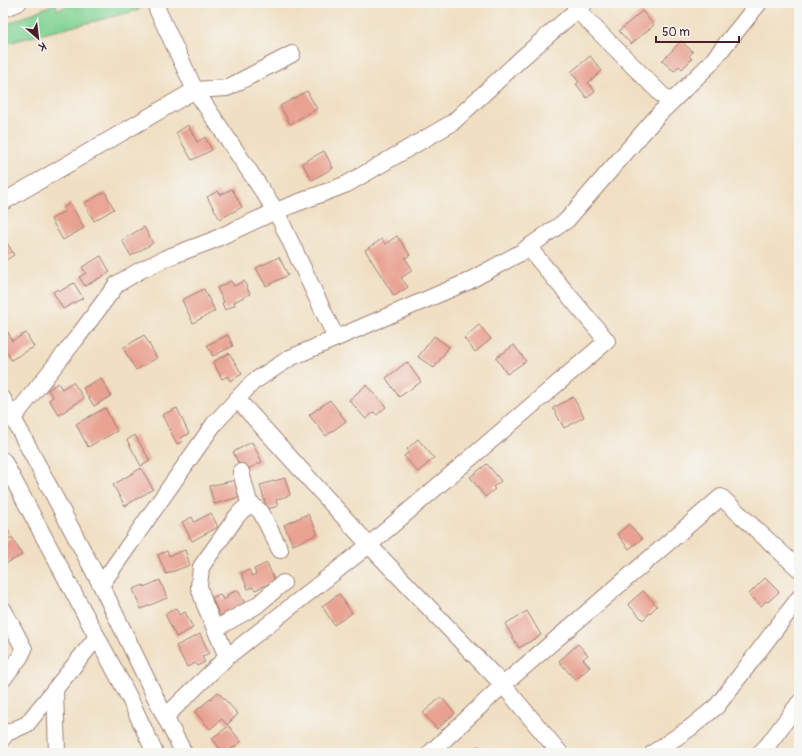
<svg xmlns="http://www.w3.org/2000/svg" width="802" height="756" font-family="Pangolin,sans-serif">
	<style>
		.green { fill: #81d394; stroke: #667960 }
		.building { fill: #e9a191 }
		.lines { fill: none; stroke-linecap: round; stroke-linejoin: round }
		.minor-casing { stroke: #9d7f76; stroke-width: 18 }
		.minor { stroke: #fff; stroke-width: 16 }
	</style>
	<rect width="100%" height="100%" fill="#f6f6f2"/>
	<filter id="ink" filterUnits="userSpaceOnUse"><feTurbulence type="fractalNoise" baseFrequency=".025" numOctaves="2"/><feDisplacementMap in="SourceGraphic" scale="8" xChannelSelector="R" yChannelSelector="G"/><feConvolveMatrix kernelMatrix="1 2 1 2 8 2 1 2 1" color-interpolation-filters="sRGB"/></filter>
	<filter id="wash" filterUnits="userSpaceOnUse"><feTurbulence type="fractalNoise" baseFrequency=".012" numOctaves="4" result="noise"/><feDisplacementMap in="SourceGraphic" scale="16" xChannelSelector="R" yChannelSelector="G"/><feGaussianBlur stdDeviation="0.9" result="paint"/><feColorMatrix in="noise" values="0 0 0 0 0 0 0 0 0 0 0 0 0 0 0 0 0 1.4 0 .05"/><feComposite in="paint" operator="in"/></filter>
	<g filter="url(#wash)">
		<rect width="100%" height="100%" fill="#f0dfc2"/>
		<!-- green -->
		<polygon class="green" points="56,3 57,10 76,3 139,3 139,10 3,44 3,26"/>
		<g id="blocks">
			<!-- building -->
			<g class="building">
				<polygon points="642,11 654,25 631,44 619,31"/>
				<polygon points="681,41 693,52 689,56 692,59 682,69 679,66 674,71 662,61"/>
				<polygon points="590,56 602,71 588,83 595,91 587,98 576,84 579,82 571,72"/>
				<polygon points="307,91 317,109 290,124 280,106"/>
				<polygon points="188,125 197,142 205,137 212,150 192,160 176,133"/>
				<polygon points="324,151 333,168 312,180 302,163"/>
				<polygon points="232,189 242,207 220,219 207,197 218,191 220,195"/>
				<polygon points="105,192 114,209 94,221 84,203"/>
				<polygon points="70,203 84,228 63,240 51,219 65,211 63,208"/>
				<polygon points="144,227 153,243 131,256 122,240"/>
				<polygon points="3,236 14,255 3,262"/>
				<polygon points="397,236 410,255 405,258 413,270 401,278 408,287 394,296 365,250 382,239 385,244"/>
				<polygon points="101,256 110,272 85,286 79,277 86,273 82,267"/>
				<polygon points="279,257 288,275 266,286 256,268"/>
				<polygon points="231,281 234,286 244,281 250,294 234,302 235,305 225,310 222,303 224,302 217,288"/>
				<polygon points="74,283 83,298 63,309 53,292 58,289 60,291"/>
				<polygon points="204,289 215,311 193,323 182,300"/>
				<polygon points="479,325 491,339 475,352 464,338"/>
				<polygon points="8,332 12,341 26,333 34,347 11,360 3,345 3,335"/>
				<polygon points="144,335 157,358 136,370 123,348"/>
				<polygon points="228,335 233,346 213,356 207,345"/>
				<polygon points="434,336 449,347 434,368 418,357"/>
				<polygon points="514,345 526,361 507,374 496,358"/>
				<polygon points="229,353 242,374 230,381 228,376 222,379 213,362"/>
				<polygon points="407,362 421,382 399,397 386,378"/>
				<polygon points="101,378 111,396 94,406 83,388"/>
				<polygon points="73,382 84,398 59,415 49,400 53,397 48,390 58,383 62,389"/>
				<polygon points="366,385 386,407 377,415 374,412 366,419 349,400"/>
				<polygon points="573,397 584,417 564,428 553,408"/>
				<polygon points="330,400 346,421 326,436 309,415"/>
				<polygon points="105,408 117,431 88,447 76,424"/>
				<polygon points="177,408 189,434 180,438 182,442 177,444 162,415"/>
				<polygon points="135,435 150,461 141,466 127,440"/>
				<polygon points="418,439 434,458 418,472 404,456 409,452 407,449"/>
				<polygon points="252,442 262,462 248,469 241,469 233,452"/>
				<polygon points="487,464 501,481 493,487 495,489 485,497 470,477"/>
				<polygon points="141,468 153,489 125,506 113,485"/>
				<polygon points="285,478 290,495 276,500 278,506 267,509 260,485"/>
				<polygon points="236,480 240,497 214,504 209,486"/>
				<polygon points="211,513 218,527 192,541 182,522 192,517 194,522"/>
				<polygon points="308,514 318,534 293,545 284,525"/>
				<polygon points="3,521 9,533 3,536"/>
				<polygon points="629,524 642,539 629,549 617,534"/>
				<polygon points="12,537 22,555 3,565 3,542"/>
				<polygon points="185,550 190,565 166,574 158,555 167,551 169,556"/>
				<polygon points="267,563 275,581 255,590 253,587 248,589 241,573 249,570 252,576 256,574 254,569"/>
				<polygon points="765,578 779,592 768,602 766,601 761,606 749,594"/>
				<polygon points="160,580 167,598 141,609 133,589 144,585 144,587"/>
				<polygon points="238,590 245,604 220,616 212,598 220,594 223,600 228,597 227,595"/>
				<polygon points="643,591 657,606 643,620 628,604"/>
				<polygon points="339,594 352,613 334,625 322,606"/>
				<polygon points="176,608 179,615 185,612 193,628 176,637 165,614"/>
				<polygon points="527,611 541,635 519,648 505,624"/>
				<polygon points="200,634 209,653 202,657 205,662 197,666 195,663 187,667 176,646"/>
				<polygon points="578,644 588,655 583,659 590,667 575,680 559,661"/>
				<polygon points="218,692 238,714 227,725 222,719 210,729 195,712"/>
				<polygon points="441,697 455,713 437,729 423,713"/>
				<polygon points="229,726 241,742 226,753 223,753 212,738"/>
				<polygon points="477,746 484,753 470,753"/>
			</g>
		</g>
	</g>
	<g filter="url(#ink)">
		<use href="#blocks" fill-opacity="0" stroke="#9d7f76" stroke-width="1"/>
		<g class="lines">
			<!-- minor casing -->
			<g class="minor-casing">
				<g id="minor">
					<polyline points="158,3 157,9 195,90 276,211 336,338"/>
					<polyline points="574,3 577,10 670,103"/>
					<polyline points="3,9 18,3"/>
					<polyline points="3,202 195,90 227,88 292,54"/>
					<polyline points="3,399 101,585 165,717 184,753"/>
					<polyline points="237,399 369,545 503,685 560,753"/>
					<polyline points="13,418 76,339 117,284 139,271 166,258 211,241 276,211 347,184 452,123 523,57 585,3"/>
					<polyline points="3,460 129,697 155,753"/>
					<polyline points="241,472 250,506"/>
					<polyline points="101,585 214,424 253,382 290,358 467,282 520,253 567,220 659,114 709,65 759,3"/>
					<polyline points="3,609 24,649 20,657 3,679"/>
					<polyline points="215,629 256,606 283,583"/>
					<path d="M 227,657 L 205,605 L 199,587 L 201,567 L 237,516 C 242,510 246,506 254,506 L 261,512 L 280,550"/>
					<polyline points="55,690 57,753"/>
					<polyline points="165,717 227,657 369,545 607,341 528,247"/>
					<polyline points="3,738 7,733 27,724 97,637"/>
					<polyline points="430,753 503,685 721,497 799,569"/>
					<polyline points="653,753 690,728 717,706 799,598"/>
					<polyline points="760,753 767,746 799,703"/>
				</g>
			</g>
			<!-- minor -->
			<use href="#minor" class="minor"/>
		</g>
	</g>
	<!-- margin -->
	<rect width="802" height="756" fill="none" stroke="#f6f6f2" stroke-width="16"/>
	<!-- north arrow -->
	<g transform="translate(38 38) rotate(152)" stroke="#f6f6f2" stroke-width="3" paint-order="stroke">
	<path d="M0-3L7 15L0 10L-7 15Z" fill="#4a1f2b"/>
	<text y="-6" font-size="11" font-weight="bold" text-anchor="middle" fill="#4a1f2b">K</text>
	</g>
	<!-- scale -->
	<path d="M656 36v6h83v-6" fill="none" stroke="#4a1f2b" stroke-width="2"/>
	<text x="662" y="36" font-size="12" fill="#4a1f2b" stroke="#f6f6f2" stroke-width="3" paint-order="stroke">50 m</text>
</svg>
